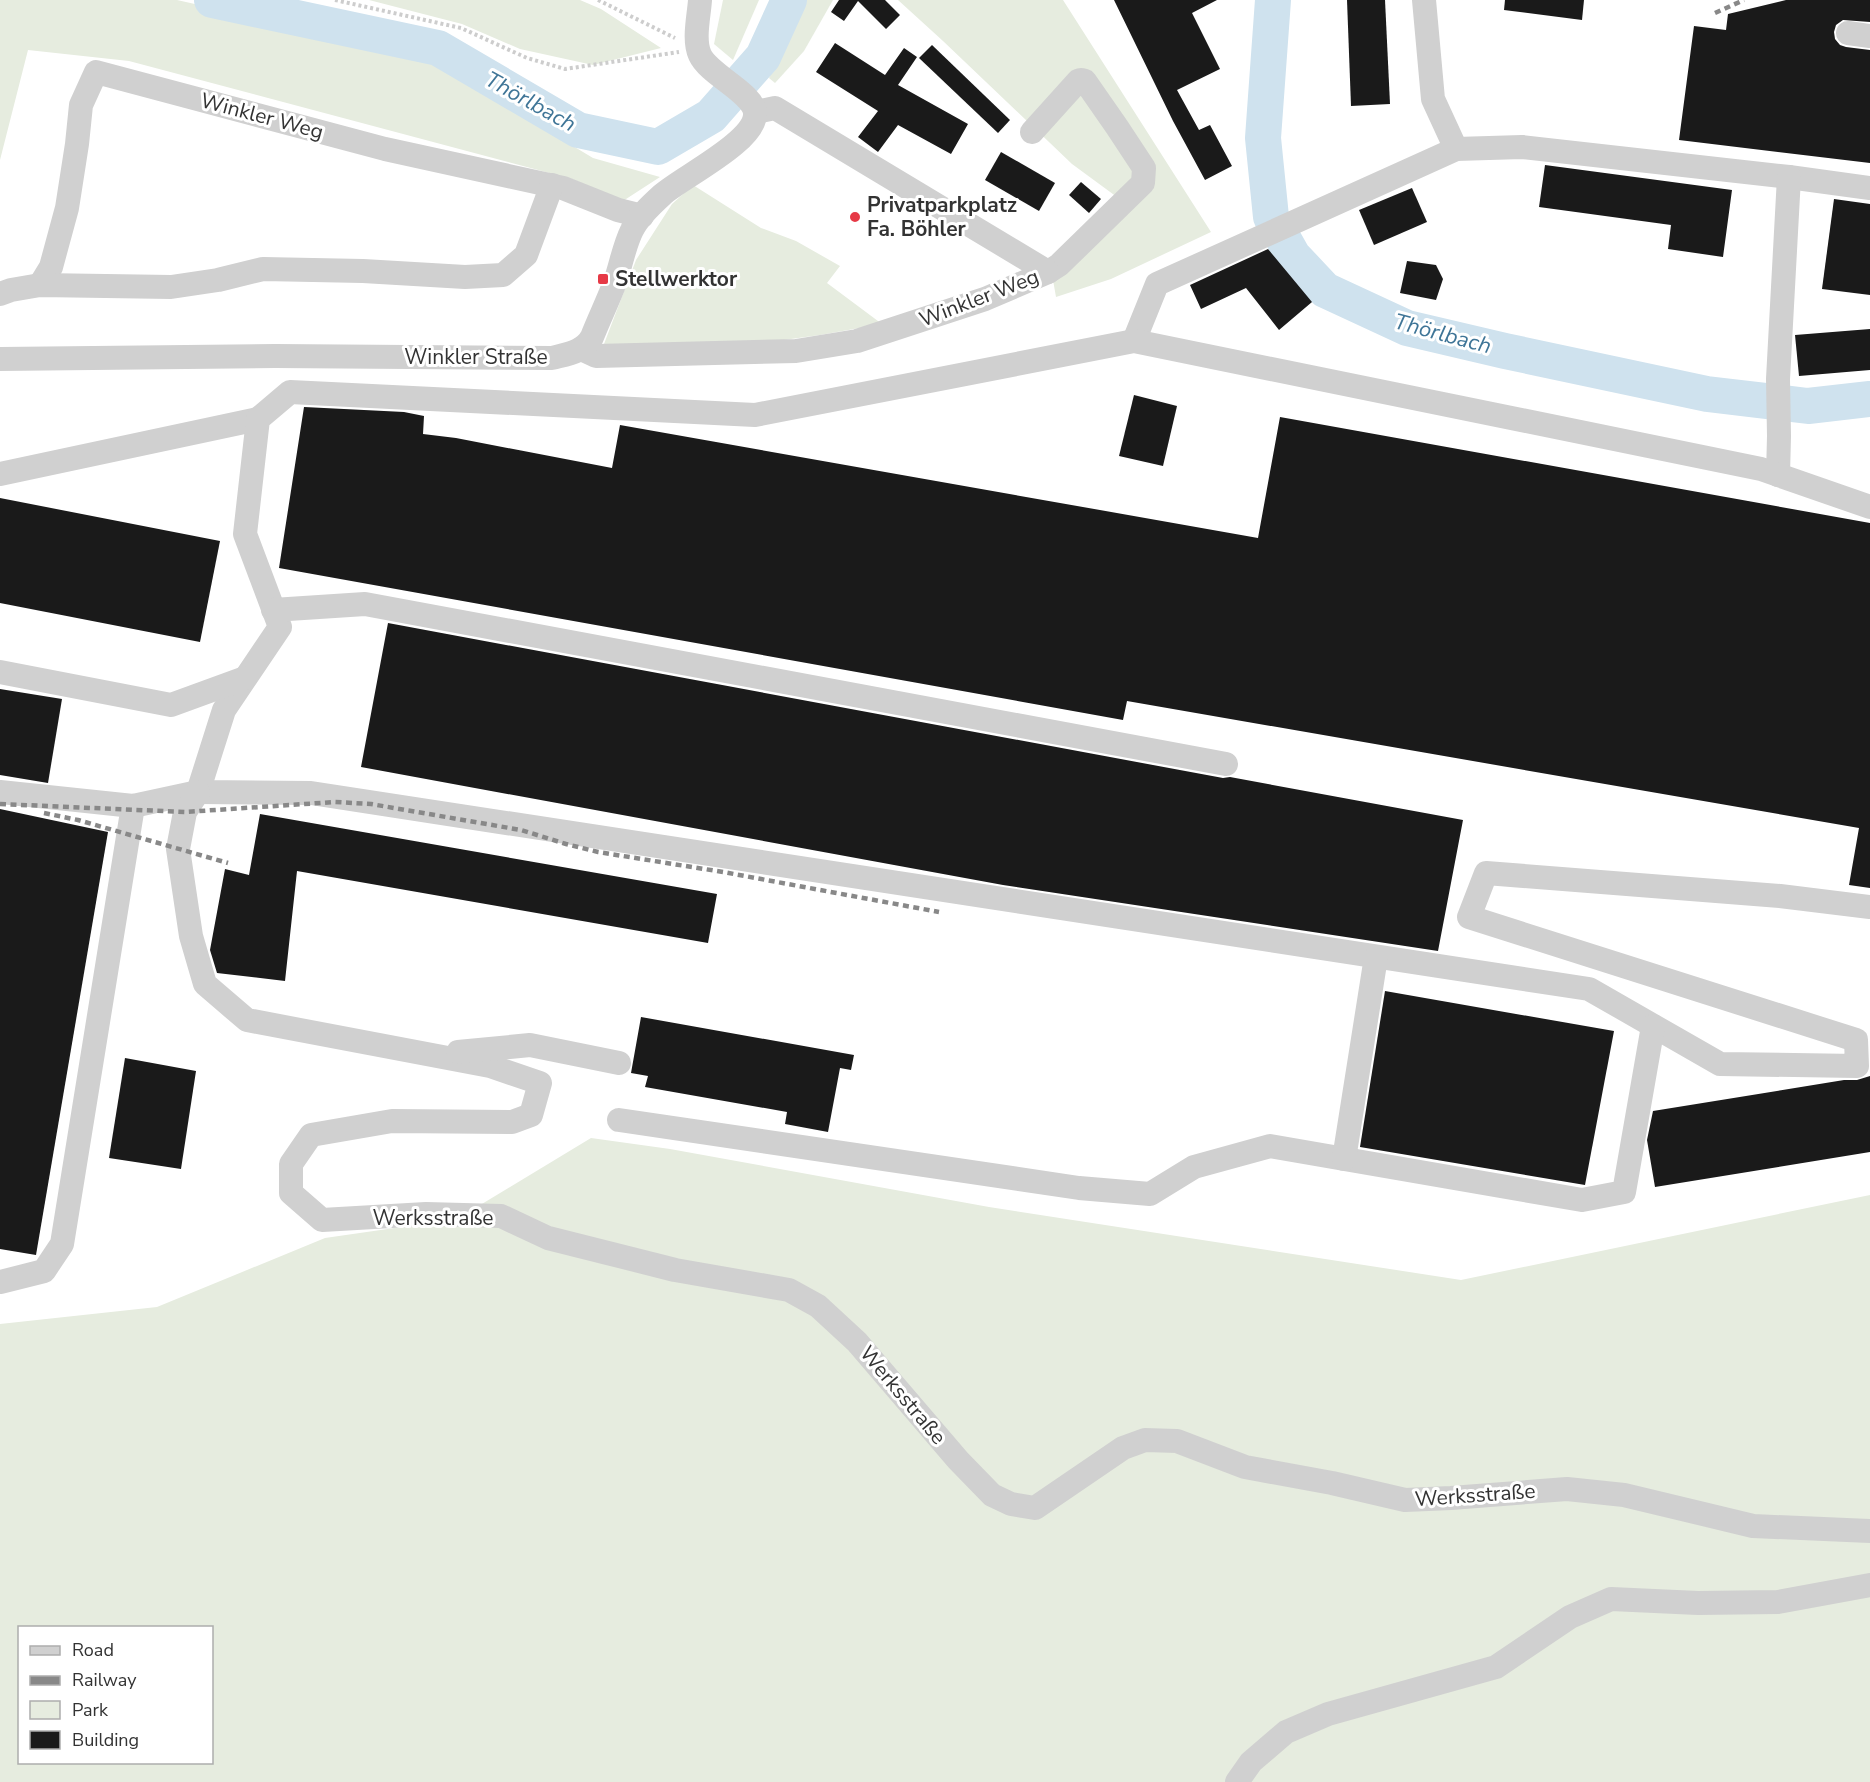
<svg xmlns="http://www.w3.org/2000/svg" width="1870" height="1782" font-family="'Nunito Sans',sans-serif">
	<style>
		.green { fill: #e6ecdf; fill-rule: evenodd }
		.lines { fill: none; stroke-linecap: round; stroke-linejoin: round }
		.river { stroke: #cfe2ee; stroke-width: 36 }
		.building { fill: #1a1a1a }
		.path { stroke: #cdcdcd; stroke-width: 4; stroke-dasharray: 3 3; stroke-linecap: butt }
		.minor { stroke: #d0d0d0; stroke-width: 24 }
		.rail { stroke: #888; stroke-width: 4.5; stroke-dasharray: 6 4.5; stroke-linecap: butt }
		.poi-dot { fill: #e63946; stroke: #fff; stroke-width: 2 }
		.labels { text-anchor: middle; stroke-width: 6; stroke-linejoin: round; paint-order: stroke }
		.street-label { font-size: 21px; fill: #333; stroke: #fff }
		.poi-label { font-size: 21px; font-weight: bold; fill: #333; stroke: #fff; text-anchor: start }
		.water-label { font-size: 22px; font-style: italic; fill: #3f7597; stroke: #fff }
	</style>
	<rect width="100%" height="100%" fill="#fff"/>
	<!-- green -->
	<g class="green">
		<polygon points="0,0 177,0 412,53 511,99 558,137 593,158 660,177 623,201 572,179 129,61 28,50 0,160"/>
		<polygon points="369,0 580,0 601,9 661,48 593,65 520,49 462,24"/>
		<polygon points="723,0 759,0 733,60 714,44"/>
		<polygon points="805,0 833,0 804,51 775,83 769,78"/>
		<polygon points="898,0 1063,0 1211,232 1111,279 1056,297 1053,280 1121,200 1072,164 943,41"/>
		<polygon points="693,185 761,228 796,241 840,266 827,283 882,324 820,335 747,345 604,344 636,260 672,204"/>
		<path d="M 591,1138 L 670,1149 L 989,1207 L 1461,1280 L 1870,1195 L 1870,1782 L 0,1782 L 0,1324 L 157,1307 L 325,1238 L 457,1219 ZM 20,1628 L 212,1628 L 212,1762 L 20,1762 Z"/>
	</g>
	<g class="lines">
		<!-- river -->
		<g class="river">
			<polyline points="212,0 438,48 578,130 658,147 711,116 763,57 789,0"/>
			<polyline points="1273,0 1263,138 1271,217 1293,256 1325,290 1407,328 1505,351 1707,394 1808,406 1870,399"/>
		</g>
	</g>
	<!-- building -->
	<g class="building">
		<polygon points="839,0 885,0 900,15 886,29 858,1 844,21 831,12"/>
		<polygon points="1114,0 1217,0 1192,13 1220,69 1177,90 1199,130 1210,125 1232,166 1205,180 1173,121"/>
		<polygon points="1347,0 1385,0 1390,104 1351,106"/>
		<polygon points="1505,0 1584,0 1582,20 1504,10"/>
		<polygon points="1786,0 1870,0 1870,22 1843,20 1836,25 1834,32 1835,39 1840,45 1846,47 1870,50 1870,163 1679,140 1694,26 1726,30 1728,14"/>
		<polygon points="835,43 885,75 904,48 917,57 898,85 968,124 951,154 898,125 878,152 858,137 878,111 816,72"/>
		<polygon points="932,45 1010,120 998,133 919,58"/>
		<polygon points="1001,152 1055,183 1039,211 985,180"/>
		<polygon points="1545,165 1732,190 1723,257 1668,249 1671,225 1539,207"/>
		<polygon points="1081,182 1101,199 1089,213 1069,195"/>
		<polygon points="1412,188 1427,222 1374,245 1359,210"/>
		<polygon points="1834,199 1870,204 1870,295 1822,289"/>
		<polygon points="1268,249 1312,302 1279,330 1246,288 1201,309 1190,285"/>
		<polygon points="1407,261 1436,265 1443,279 1436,300 1400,293"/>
		<polygon points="1870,329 1870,370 1799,376 1795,335"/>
		<polygon points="1134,395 1177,406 1163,466 1119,456"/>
		<polygon points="304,407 404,412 424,416 423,434 456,438 612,468 620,425 1258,538 1280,417 1870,523 1870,888 1849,885 1859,828 1127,701 1123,720 279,568"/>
		<polygon points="0,498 220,541 200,642 0,603"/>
		<polygon points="388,623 1223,778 1230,777 1463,820 1438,951 1003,885 361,767"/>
		<polygon points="0,689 62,699 48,783 0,775"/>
		<polygon points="0,809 108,832 36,1255 0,1249"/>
		<polygon points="260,814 717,894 708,943 297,871 285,981 217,973 210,950 225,869 249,875"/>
		<polygon points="1385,991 1614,1031 1585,1185 1360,1147"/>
		<polygon points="641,1017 854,1055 851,1070 840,1068 828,1132 785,1124 787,1112 645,1087 648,1076 631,1073"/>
		<polygon points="125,1058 196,1071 181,1169 109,1158"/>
		<polygon points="1870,1076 1870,1152 1655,1187 1647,1140 1653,1111 1844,1080 1857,1080"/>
	</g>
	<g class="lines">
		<!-- path -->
		<g class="path">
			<polyline points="335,0 461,28 527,58 565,69 679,52"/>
			<polyline points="598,0 675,38"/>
		</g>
		<!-- minor -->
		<g class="minor">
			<polyline points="1424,0 1433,99 1456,149"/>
			<polyline points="1848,33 1870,36"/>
			<polyline points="1032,132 1078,81 1081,80 1085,81 1117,127 1144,168 1143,183 1059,265 1048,272"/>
			<polyline points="40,285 51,267 67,208 77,144 81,105 96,72 385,149 563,188 618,210 642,216"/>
			<polyline points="0,294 11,290 40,285 171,287 218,280 263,269 363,271 465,277 503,275 526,255 552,185"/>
			<polyline points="1134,341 1157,284 1456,149 1522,147 1789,177 1870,188"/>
			<polyline points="581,349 596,356 796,351 857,341 985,299 1048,272 775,108 756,112"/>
			<path d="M 0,359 L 275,356 L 552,358 C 567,354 584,352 592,337 C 599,319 608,301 615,282 C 621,265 624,246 632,230 C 638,217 651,205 662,195 C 682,177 757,141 755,113 C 754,93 709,75 700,55 C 693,40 699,16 700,0"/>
			<polyline points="0,474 258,419"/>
			<polyline points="1778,475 1779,436 1778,379 1789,177"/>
			<polyline points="1870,507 1761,469 1134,341 755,415 290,392 258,419 245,534 280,627 224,710 198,792 311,793 1589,989 1720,1064 1857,1066 1856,1040 1469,917 1486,873 1780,896 1870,907"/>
			<polyline points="273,610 365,604 1226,764"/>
			<polyline points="0,672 171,705 245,678"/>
			<polyline points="0,792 133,806 198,792"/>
			<polyline points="198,792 185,812 178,849 191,936 205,984 247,1020 490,1066 540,1083 531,1115 512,1122 392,1121 311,1135 291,1164 291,1193 322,1220 426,1214 501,1216 548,1238 675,1270 789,1290 818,1306 857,1342 958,1460 992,1495 1011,1504 1035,1508 1123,1448 1145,1440 1177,1441 1245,1467 1332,1483 1405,1500 1451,1498 1567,1489 1624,1495 1753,1526 1870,1531"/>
			<polyline points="458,1052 530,1045 619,1063"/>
			<polyline points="619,1120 1079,1188 1150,1194 1194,1167 1270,1146 1582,1200 1624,1192 1653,1026"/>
			<polyline points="1344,1159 1376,957"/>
			<polyline points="0,1282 44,1271 62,1244 133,806"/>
			<polyline points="1237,1782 1251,1762 1286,1732 1328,1714 1496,1667 1570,1617 1611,1599 1698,1603 1778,1602 1870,1585"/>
		</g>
		<!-- rail -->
		<g class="rail">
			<polyline points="1715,13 1744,0"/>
			<polyline points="0,804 185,812 335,802 371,804 521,830 566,844 598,852 723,872 939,912"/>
			<polyline points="44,813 78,820 228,863"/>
		</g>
	</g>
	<!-- markers -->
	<g class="poi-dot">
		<circle cx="855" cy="217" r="6"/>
		<rect x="597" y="273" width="12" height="12" rx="3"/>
	</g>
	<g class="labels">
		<!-- street labels -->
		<g class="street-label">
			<text transform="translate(262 116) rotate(15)" y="7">Winkler Weg</text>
			<text transform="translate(979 298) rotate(-21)" y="7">Winkler Weg</text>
			<text x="476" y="364">Winkler Straße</text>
			<text x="433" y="1225">Werksstraße</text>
			<text transform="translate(903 1395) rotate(50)" y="7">Werksstraße</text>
			<text transform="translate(1475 1495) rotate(-4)" y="7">Werksstraße</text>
		</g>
		<!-- poi labels -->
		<g class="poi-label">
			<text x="867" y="212">Privatparkplatz<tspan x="867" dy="24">Fa. Böhler</tspan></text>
			<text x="615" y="286">Stellwerktor</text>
		</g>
		<!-- water labels -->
		<g class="water-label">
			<text transform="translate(531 101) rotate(29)" y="8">Thörlbach</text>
			<text transform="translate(1443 333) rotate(15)" y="8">Thörlbach</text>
		</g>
	</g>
	<!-- legend -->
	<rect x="18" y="1626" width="195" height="138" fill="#ffffff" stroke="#adadad" stroke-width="1.5"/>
	<rect x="30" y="1646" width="30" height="9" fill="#d0d0d0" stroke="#adadad" stroke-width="1.5"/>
	<text x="72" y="1656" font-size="18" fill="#333333">Road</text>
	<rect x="30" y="1676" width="30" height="9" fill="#888888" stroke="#adadad" stroke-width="1.5"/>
	<text x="72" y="1686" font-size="18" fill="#333333">Railway</text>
	<rect x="30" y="1701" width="30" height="18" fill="#e6ecdf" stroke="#adadad" stroke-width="1.5"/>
	<text x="72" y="1716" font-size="18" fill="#333333">Park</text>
	<rect x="30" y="1731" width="30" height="18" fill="#1a1a1a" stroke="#adadad" stroke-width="1.5"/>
	<text x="72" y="1746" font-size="18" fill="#333333">Building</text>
</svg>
